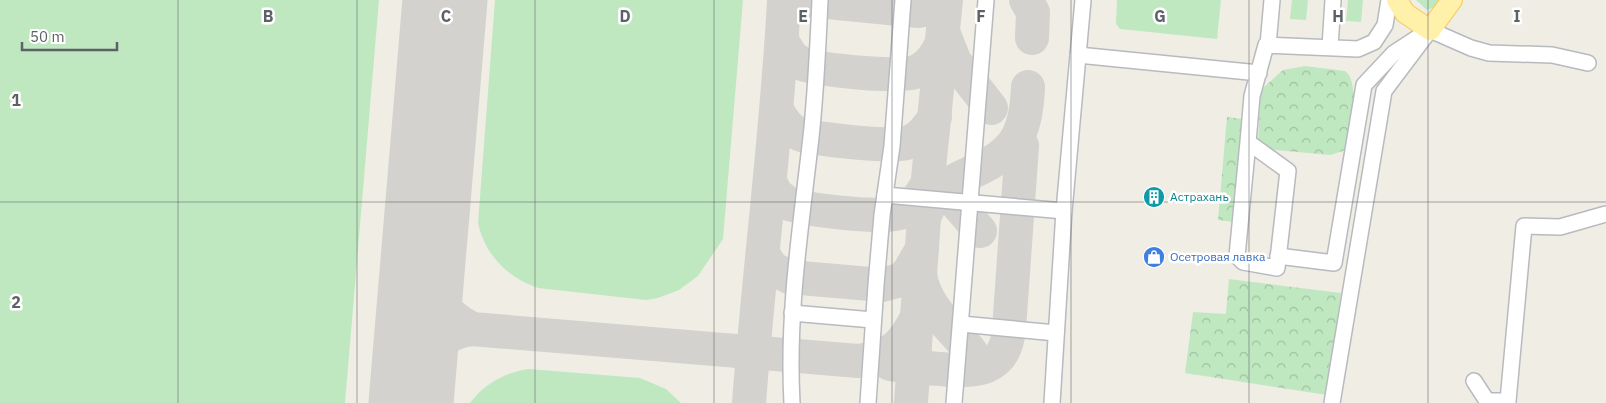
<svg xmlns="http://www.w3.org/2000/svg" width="1606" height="403" font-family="'IBM Plex Sans',sans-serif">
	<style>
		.green { fill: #c0e8c0 }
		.park { fill: url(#park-crowns) }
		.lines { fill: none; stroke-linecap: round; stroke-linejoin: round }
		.taxiway { stroke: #d3d2ce; stroke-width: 34 }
		.runway { stroke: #d3d2ce; stroke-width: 85 }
		.minor-casing { stroke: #b7babf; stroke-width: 18 }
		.major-casing { stroke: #f9c854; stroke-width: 22 }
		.minor { stroke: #fff; stroke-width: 15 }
		.major { stroke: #fff0aa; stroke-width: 20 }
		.grid { fill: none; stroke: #5c6166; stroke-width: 1; stroke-opacity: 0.55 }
		.labels { text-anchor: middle; stroke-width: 5; stroke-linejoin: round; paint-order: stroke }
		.culture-label { font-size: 12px; fill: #0d838f; stroke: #fff; text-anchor: start }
		.shop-label { font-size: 12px; fill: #366cbe; stroke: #fff; text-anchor: start }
		.grid-label { font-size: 16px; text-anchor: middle; font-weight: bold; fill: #5c6166; stroke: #fff; stroke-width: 5; stroke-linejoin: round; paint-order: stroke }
	</style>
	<defs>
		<pattern id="park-crowns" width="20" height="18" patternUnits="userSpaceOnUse" patternTransform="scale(1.25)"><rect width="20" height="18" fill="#c0e8c0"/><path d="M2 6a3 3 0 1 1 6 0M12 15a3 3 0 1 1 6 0" fill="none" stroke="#9fbfa0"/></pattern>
	</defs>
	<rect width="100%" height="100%" fill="#f0ede4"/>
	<!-- green -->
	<g class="green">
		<polygon points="0,0 379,0 345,403 0,403"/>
		<path d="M 495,0 L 743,0 L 723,239 L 698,276 L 679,290 L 658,298 L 646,300 L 538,288 C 507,277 485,255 478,223 Z"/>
		<polygon points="1117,0 1221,0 1217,39 1120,29 1116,24"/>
		<polygon points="1292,0 1308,0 1306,20 1290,19"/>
		<polygon points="1348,0 1363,0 1361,22 1346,21"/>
		<polygon points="1416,0 1444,0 1440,5 1427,10"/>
		<path d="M 529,369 L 640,378 L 666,389 L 681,403 L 470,403 C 485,383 506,372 529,369 Z"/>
	</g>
	<!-- park -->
	<g class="park">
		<path d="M 1305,66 L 1345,71 C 1361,82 1350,129 1347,147 L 1343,151 L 1330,155 L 1266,149 L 1258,142 L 1261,90 L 1283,70 Z"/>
		<polygon points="1227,117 1243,119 1234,222 1218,220"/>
		<polygon points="1229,279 1341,293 1327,395 1185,373 1193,312 1226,314"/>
	</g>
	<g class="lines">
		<!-- taxiway -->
		<g class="taxiway">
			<polyline points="807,0 919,11 933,8 941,0"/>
			<polyline points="1026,0 1033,12 1032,38"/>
			<polyline points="943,32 955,62 991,108"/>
			<path d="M 782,41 L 792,57 L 802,64 C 822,70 901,79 918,71 C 931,64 937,54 942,42"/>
			<path d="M 778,112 C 783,121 789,130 799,134 C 814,139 893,148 907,143 C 920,139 928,128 935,117"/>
			<path d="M 770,181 L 776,194 L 789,204 C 809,210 887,220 903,212 C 915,205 921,194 928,183"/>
			<polyline points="945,190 980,231"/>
			<path d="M 924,217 C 927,211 930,203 935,197 C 943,185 958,179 970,173 C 1015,154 1026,135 1028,87"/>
			<path d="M 424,248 C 426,288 435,309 472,329 L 858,361 C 890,357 903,346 917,317"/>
			<polyline points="763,254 772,268 789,277 882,285 900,280 908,273 922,249"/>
			<path d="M 920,274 C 924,306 952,328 971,352"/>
			<path d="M 890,364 C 907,366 924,368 940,369 C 975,372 1005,372 1009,329 L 1022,146 L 1017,140"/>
			<path d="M 413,380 C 427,354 441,332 472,329"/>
			<polyline points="911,402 924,218 946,0"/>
			<path d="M 749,403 C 759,268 777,135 784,0"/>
		</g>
		<!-- runway -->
		<polyline class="runway" points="411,403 445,0"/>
		<!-- minor casing -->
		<g class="minor-casing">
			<g id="minor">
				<polyline points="1430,30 1471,48 1489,53 1552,55 1588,63"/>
				<polyline points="1268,45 1272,0"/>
				<polyline points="1330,47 1333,0"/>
				<polyline points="1078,55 1259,73"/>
				<polyline points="1248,142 1237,256 1243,262 1277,268 1288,171 1248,142 1252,96 1266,45 1358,49 1374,42 1385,25 1389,0"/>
				<polyline points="885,195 1064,211"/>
				<polyline points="1278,256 1334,263 1364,85 1394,53 1420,36"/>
				<polyline points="792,313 873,320"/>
				<polyline points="961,324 1056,333"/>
				<polyline points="1474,381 1487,401 1508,401 1524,226 1560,227 1606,214"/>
				<path d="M 792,403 C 787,313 801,226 811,137 C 816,91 818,46 820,0"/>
				<polyline points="868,403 876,285 882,215 892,146 903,0"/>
				<polyline points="954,403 986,0"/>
				<polyline points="1052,403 1064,211 1083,0"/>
				<polyline points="1332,403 1384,91 1430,30"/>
			</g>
		</g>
		<!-- major casing -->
		<g class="major-casing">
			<polyline id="major" points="1397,0 1405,13 1430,30 1452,0"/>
		</g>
		<!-- minor -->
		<use href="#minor" class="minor"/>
		<!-- major -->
		<use href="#major" class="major"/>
	</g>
	<!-- grid -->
	<path class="grid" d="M 178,0 L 178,403M 357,0 L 357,403M 535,0 L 535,403M 714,0 L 714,403M 892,0 L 892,403M 1071,0 L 1071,403M 1249,0 L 1249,403M 1428,0 L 1428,403M 0,202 L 1606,202"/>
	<!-- icons -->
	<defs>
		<g id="building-disc" transform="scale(1.125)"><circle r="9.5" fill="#0f9aa8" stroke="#fff"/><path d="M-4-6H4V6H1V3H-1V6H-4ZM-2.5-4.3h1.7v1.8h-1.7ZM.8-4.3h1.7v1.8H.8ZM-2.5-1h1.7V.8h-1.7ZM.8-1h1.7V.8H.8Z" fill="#fff"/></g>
		<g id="shop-disc" transform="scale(1.125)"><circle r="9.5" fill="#3f7fe0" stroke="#fff"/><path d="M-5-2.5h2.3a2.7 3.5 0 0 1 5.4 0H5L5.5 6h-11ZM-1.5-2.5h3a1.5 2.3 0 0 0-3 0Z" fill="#fff"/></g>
	</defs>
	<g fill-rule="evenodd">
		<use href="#building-disc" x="1154" y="197"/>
		<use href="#shop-disc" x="1154" y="257"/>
	</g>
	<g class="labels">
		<!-- culture labels -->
		<g class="culture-label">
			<text x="1170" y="201">Астрахань</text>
		</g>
		<!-- shop labels -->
		<g class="shop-label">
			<text x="1170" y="261">Осетровая лавка</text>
		</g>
	</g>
	<g class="grid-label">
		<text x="268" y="22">B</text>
		<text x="446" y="22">C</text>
		<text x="625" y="22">D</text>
		<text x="803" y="22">E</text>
		<text x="981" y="22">F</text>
		<text x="1160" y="22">G</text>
		<text x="1338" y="22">H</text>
		<text x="1517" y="22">I</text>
		<text x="16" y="106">1</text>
		<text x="16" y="308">2</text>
	</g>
	<!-- scale -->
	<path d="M22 42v8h95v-8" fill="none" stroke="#5c6166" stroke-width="2.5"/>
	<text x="30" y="42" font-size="15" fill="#5c6166" stroke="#ffffff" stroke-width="4" paint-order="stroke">50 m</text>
</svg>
